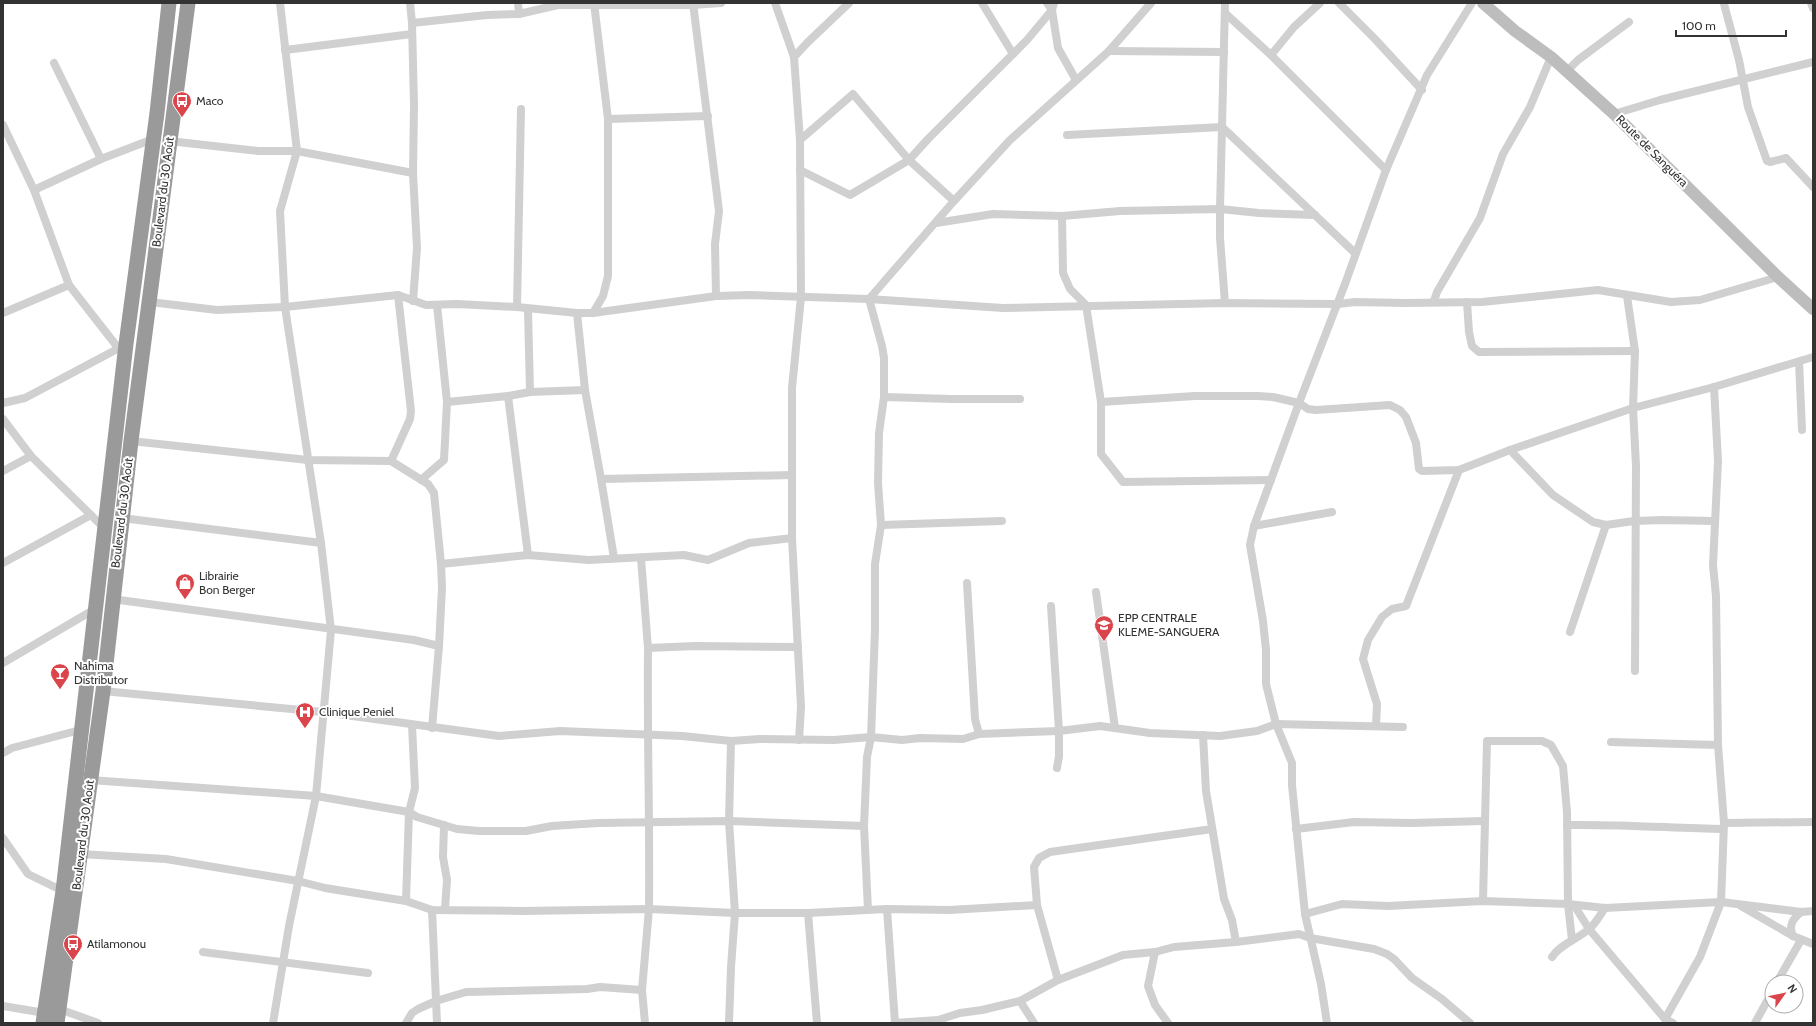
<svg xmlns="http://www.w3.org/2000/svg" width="1816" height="1026" font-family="Cabin,sans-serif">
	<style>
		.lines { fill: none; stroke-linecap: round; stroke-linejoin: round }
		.street { stroke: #d0d0d0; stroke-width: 8 }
		.secondary { stroke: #bdbdbd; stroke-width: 12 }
		.highway { stroke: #9a9a9a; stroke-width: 15 }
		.labels { text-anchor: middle; stroke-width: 4; stroke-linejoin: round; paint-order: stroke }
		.poi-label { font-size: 12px; fill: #333; stroke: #fff; text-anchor: start }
		.street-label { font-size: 12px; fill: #333; stroke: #fff }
	</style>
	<rect width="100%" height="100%" fill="#fff"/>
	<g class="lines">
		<!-- street -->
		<g class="street">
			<polyline points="410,3 412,23 414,105 413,173 417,248 413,301"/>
			<polyline points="518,3 519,14"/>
			<polyline points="693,3 719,211 715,244 716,296"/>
			<polyline points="775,3 794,57 800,140 801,297 792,388 792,538 801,707 799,740"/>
			<polyline points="982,3 1013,54"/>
			<polyline points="1047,3 1052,10 1058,48 1076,80"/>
			<polyline points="1225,3 1220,209 1220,238 1225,303"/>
			<polyline points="1339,3 1374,38 1422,90"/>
			<polyline points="1811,3 1813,8"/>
			<polyline points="1724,4 1739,60 1748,107 1767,161 1770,162 1786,158 1813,187"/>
			<polyline points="1226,14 1271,55 1386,170"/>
			<polyline points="412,23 487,15 519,14 558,5 693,5 721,3"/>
			<polyline points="285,50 412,34"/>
			<polyline points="1109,51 1224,52"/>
			<polyline points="1271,55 1294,27 1320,3"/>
			<polyline points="794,57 808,42 849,3"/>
			<polyline points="54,63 101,159"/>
			<polyline points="1567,71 1578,60 1629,22"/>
			<polyline points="1614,114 1660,100 1813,62"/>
			<polyline points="608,119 708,116"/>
			<polyline points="3,125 34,190 69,285 119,349"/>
			<polyline points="1067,135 1222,127 1355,253"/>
			<polyline points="800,140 853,94 909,160 954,201"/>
			<polyline points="169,141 258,151 297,151 413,173"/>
			<polyline points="800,170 850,195 909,160 928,139 1027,40 1052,10 1054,3"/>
			<polyline points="34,190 101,159 153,139"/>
			<polyline points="1062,216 1120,211 1220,209 1259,213 1315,215"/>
			<polyline points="936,223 993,214 1062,216 1063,273 1070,289 1086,305 1101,402 1101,454 1123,482 1271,480"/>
			<polyline points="1627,296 1635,351 1633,408 1636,466 1635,671"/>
			<polyline points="1434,301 1437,292 1480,218 1503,154 1530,107 1551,57"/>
			<polyline points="150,302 217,310 285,307 398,295 426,305 457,304 517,307 577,313 593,313 716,296 750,295 869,299 1003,308 1225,303 1338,304 1355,302 1405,303 1482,302 1598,290 1671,302 1700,300 1778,277"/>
			<polyline points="1467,302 1469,332 1472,346 1479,352 1635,351"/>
			<polyline points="437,305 447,402 508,396 530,392 585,390"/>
			<polyline points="517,307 521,109"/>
			<polyline points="528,309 530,392"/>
			<polyline points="3,313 69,285"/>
			<polyline points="577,313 585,390 601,479 792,475"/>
			<polyline points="593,313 603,296 608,276 608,119 594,3"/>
			<polyline points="1799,362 1802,430"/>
			<polyline points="508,396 528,555"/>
			<polyline points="884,397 951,399 1020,399"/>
			<polyline points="1101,402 1195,396 1258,396 1273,397 1299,403 1308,409 1316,410 1390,405 1400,410 1406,417 1416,443 1419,469 1422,471 1459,470 1510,450 1633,408 1714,387 1813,357"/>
			<polyline points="3,403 25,398 123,346"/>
			<polyline points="3,419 31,456 104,528"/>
			<polyline points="131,441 308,460 391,461 410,419 411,411 398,295"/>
			<polyline points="1510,450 1553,495 1593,522 1606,525 1634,521 1662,520 1715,521"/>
			<polyline points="391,461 428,484 434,493 441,564"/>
			<polyline points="3,471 31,456"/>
			<polyline points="601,479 614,558"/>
			<polyline points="421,480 444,460 447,402"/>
			<polyline points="122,518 321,543"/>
			<polyline points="881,525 1002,521"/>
			<polyline points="1254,526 1332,512"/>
			<polyline points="641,558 648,648"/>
			<polyline points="3,563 91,515"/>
			<polyline points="967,583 975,719 979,734"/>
			<polyline points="1096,592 1115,728"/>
			<polyline points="112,599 414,640 439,646 432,728"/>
			<polyline points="1570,632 1606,525"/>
			<polyline points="439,646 442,588 441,564 528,555 589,560 684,555 708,560 749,543 792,538"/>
			<path d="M 798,647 L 695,646 L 648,648 C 647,735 650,822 649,909 L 735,913 L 808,913 L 887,909 L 949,910 L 1037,905"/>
			<polyline points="3,663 95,609"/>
			<polyline points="103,691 323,712 499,736 560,731 682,736 731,741 760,739 834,740 871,737 902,740 920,738 963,739 979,734 1059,731 1051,606"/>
			<polyline points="1376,725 1377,704 1363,659 1368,640 1382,617 1392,609 1406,606 1459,470"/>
			<polyline points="1203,735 1206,791 1224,899 1232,920 1236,942"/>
			<polyline points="1611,742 1718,745"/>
			<polyline points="3,753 12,748 80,730"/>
			<polyline points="1057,768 1059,756 1059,731 1100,726 1150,733 1220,736 1257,731 1276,724 1403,727"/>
			<polyline points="90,780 316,796 409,812 417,817 457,829 479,831 526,831 552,826 599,823 729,821 864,826"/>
			<polyline points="1724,823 1813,822"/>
			<polyline points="444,825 443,857 447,880 445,909"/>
			<path d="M 1567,825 C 1619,824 1671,828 1723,829"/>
			<polyline points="1296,829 1354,822 1411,823 1484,821"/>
			<polyline points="3,838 28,874 65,892"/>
			<polyline points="80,854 166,859 298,881 325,888 406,901 432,910 522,911 649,909 642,990 645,1023"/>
			<polyline points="406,901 409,812 415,788 412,725"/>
			<polyline points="1483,901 1487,741 1542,741 1551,745 1563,766 1567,812 1568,904 1572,940"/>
			<polyline points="1574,905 1589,929 1665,1019 1673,1023"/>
			<polyline points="1741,906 1793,936 1813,944"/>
			<polyline points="887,909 895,1023"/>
			<polyline points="432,910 437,1023"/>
			<polyline points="868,910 864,826 867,757 871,737 875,630 875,564 881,525 878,483 879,433 884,397 884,358 882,346 869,299 954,201 1010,140 1109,51 1151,3"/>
			<polyline points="808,913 817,1023"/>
			<polyline points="1305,914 1342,904 1388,906 1483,901 1568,904 1605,908 1721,902 1801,912 1813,911"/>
			<path d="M 1793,936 C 1788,925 1793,919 1801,912"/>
			<polyline points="203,952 368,973"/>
			<polyline points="1155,952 1148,986 1155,1005 1168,1023"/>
			<path d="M 1552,957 C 1561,943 1579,939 1590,928 C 1596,923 1600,915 1605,908"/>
			<polyline points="1058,980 1037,905 1034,867 1039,858 1050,852 1212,829"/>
			<polyline points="1777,982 1801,940"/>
			<polyline points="1020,1001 1034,1023"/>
			<polyline points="3,1006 45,1013"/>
			<polyline points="59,1009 98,1023"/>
			<polyline points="1665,1019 1700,957 1721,902 1724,823 1718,745 1716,596 1713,565 1718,461 1714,387"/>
			<polyline points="273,1023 289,926 316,796 331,630 321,543 285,307 280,211 297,151 280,3"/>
			<polyline points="406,1023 412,1013 418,1009 436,1001 466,992 587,989 600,987 642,990"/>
			<polyline points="729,1023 731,967 735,913 729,821 731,741"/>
			<polyline points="895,1023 938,1020 960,1013 982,1010 1020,1001 1058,980 1123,955 1155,952 1174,947 1236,942 1299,934 1310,938 1374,949 1387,954 1394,959 1412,978 1442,999 1470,1023"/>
			<polyline points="1327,1023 1321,984 1305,914 1292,785 1292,763 1276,724 1266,684 1266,650 1263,621 1250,545 1254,526 1299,403 1345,284 1386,170 1427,75 1472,3"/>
			<polyline points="1755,1023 1772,992"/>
		</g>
		<!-- secondary -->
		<polyline class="secondary" points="1483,3 1515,31 1551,57 1614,114 1778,277 1813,309"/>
		<!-- highway -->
		<g class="highway">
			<polyline points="43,1023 63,891 126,344 157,113 169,3"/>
			<polyline points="57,1023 103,691 131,441 188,3"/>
		</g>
	</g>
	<!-- icons -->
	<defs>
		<g id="bus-pin" transform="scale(1)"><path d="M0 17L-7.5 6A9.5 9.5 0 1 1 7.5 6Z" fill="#da444b" stroke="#fff"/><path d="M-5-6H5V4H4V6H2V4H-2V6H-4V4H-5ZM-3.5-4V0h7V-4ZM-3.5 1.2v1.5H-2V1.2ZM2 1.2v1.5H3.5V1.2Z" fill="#fff"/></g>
		<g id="shop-pin" transform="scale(1)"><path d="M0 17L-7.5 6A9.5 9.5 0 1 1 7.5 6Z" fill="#da444b" stroke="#fff"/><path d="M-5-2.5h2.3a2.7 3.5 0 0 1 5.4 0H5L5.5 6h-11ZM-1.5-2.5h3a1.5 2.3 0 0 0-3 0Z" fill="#fff"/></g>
		<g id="school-pin" transform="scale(1)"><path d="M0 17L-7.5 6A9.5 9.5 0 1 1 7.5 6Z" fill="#da444b" stroke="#fff"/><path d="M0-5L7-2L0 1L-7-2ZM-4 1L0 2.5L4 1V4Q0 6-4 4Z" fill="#fff"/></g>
		<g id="bar-pin" transform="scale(1)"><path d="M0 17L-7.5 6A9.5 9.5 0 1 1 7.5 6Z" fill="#da444b" stroke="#fff"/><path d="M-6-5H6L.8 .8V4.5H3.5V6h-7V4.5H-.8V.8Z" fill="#fff"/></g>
		<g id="hospital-pin" transform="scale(1)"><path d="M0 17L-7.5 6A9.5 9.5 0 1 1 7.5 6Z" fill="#da444b" stroke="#fff"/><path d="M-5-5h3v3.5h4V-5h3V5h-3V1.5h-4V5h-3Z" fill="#fff"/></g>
	</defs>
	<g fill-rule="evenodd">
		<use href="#bus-pin" x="182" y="101"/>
		<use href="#shop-pin" x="185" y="583"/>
		<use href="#school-pin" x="1104" y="625"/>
		<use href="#bar-pin" x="60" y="673"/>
		<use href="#hospital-pin" x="305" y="712"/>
		<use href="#bus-pin" x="73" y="944"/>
	</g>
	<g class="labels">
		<!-- poi labels -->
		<g class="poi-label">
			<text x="196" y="105">Maco</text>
			<text x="199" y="580">Librairie<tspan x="199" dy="14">Bon Berger</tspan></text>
			<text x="1118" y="622">EPP CENTRALE<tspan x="1118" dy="14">KLEME-SANGUERA</tspan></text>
			<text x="74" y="670">Nahima<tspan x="74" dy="14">Distributor</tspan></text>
			<text x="319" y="716">Clinique Peniel</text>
			<text x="87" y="948">Atilamonou</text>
		</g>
		<!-- street labels -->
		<g class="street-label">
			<text transform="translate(1652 151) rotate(45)" y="4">Route de Sanguéra</text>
			<text transform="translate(163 192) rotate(-83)" y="4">Boulevard du 30 Août</text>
			<text transform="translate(122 513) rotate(-83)" y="4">Boulevard du 30 Août</text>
			<text transform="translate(83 835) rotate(-83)" y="4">Boulevard du 30 Août</text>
		</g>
	</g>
	<!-- border -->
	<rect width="1816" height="1026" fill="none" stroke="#333333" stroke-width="8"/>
	<!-- north arrow -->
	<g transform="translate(1784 994) rotate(57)"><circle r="19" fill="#ffffff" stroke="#adadad"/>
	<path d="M0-3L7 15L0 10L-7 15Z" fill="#da444b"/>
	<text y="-6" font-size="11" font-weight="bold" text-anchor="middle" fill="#333333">N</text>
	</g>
	<!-- scale -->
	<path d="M1676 30v6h110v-6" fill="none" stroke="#333333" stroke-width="2"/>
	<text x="1682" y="30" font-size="12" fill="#333333" stroke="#ffffff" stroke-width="3" paint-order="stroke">100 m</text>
</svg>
